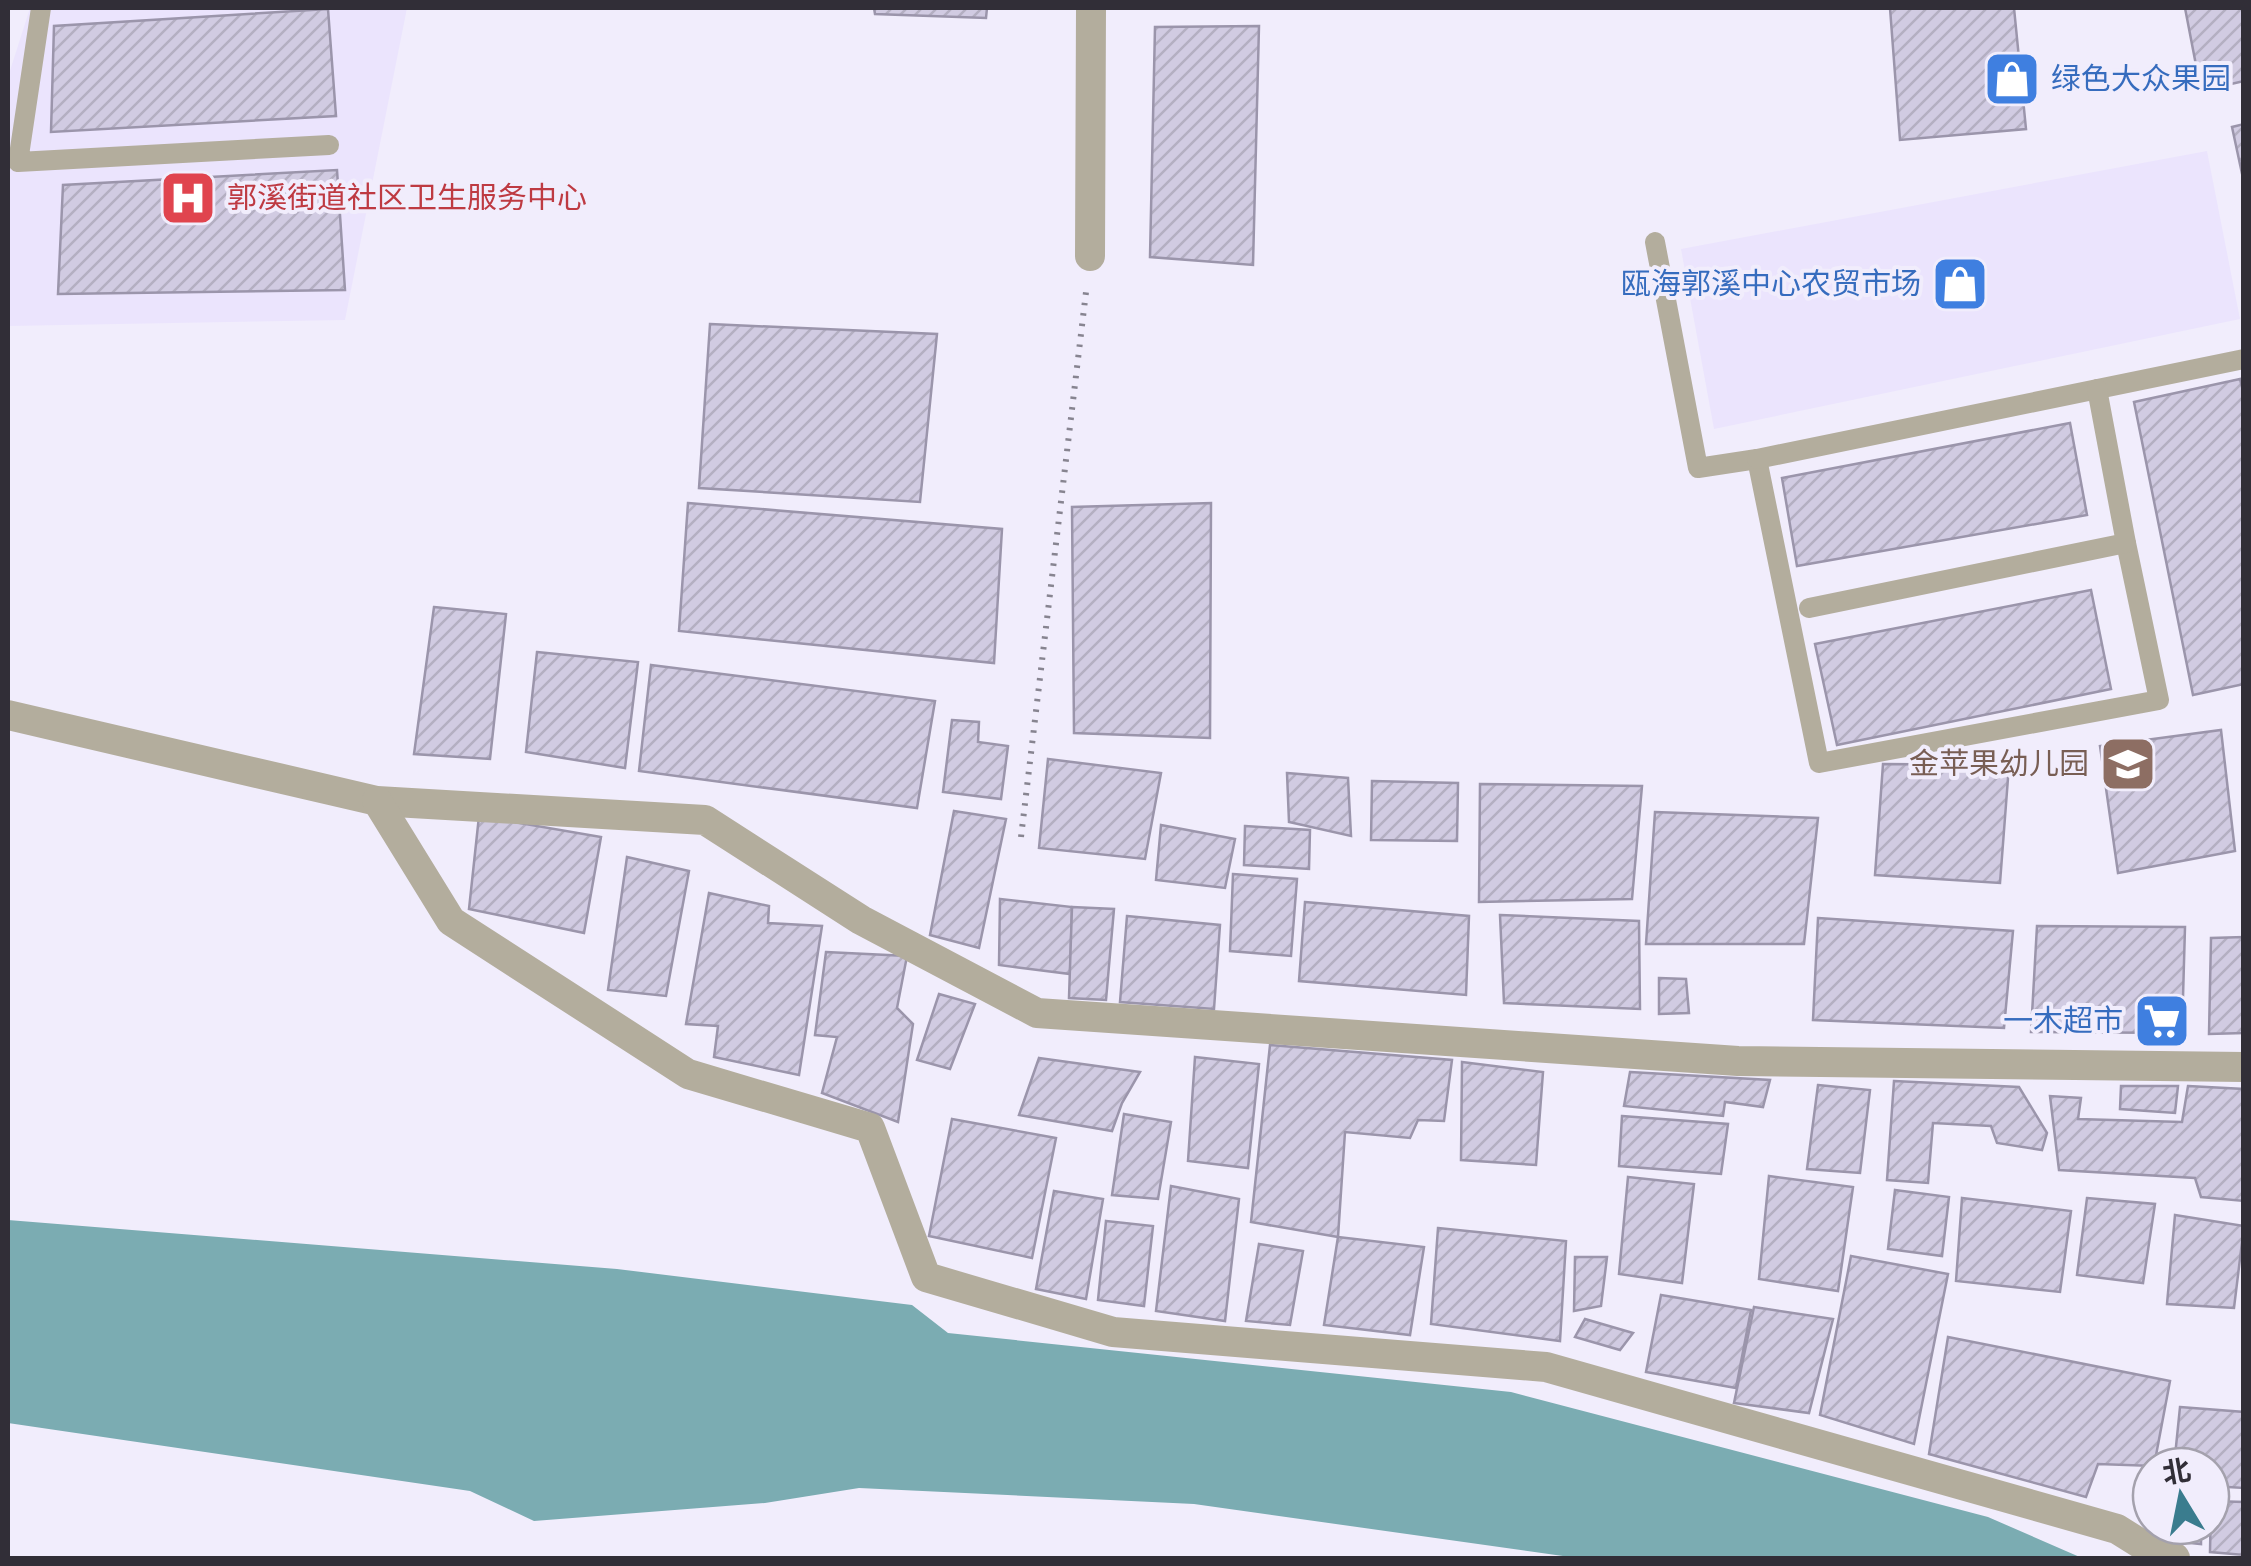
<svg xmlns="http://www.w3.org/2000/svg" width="2251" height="1566" font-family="Poppins,'Noto Sans SC',sans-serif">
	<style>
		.built { fill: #ebe4fd }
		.water { fill: #7bacb2 }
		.building { fill: url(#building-hatch); stroke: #9b95ab; stroke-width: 2.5 }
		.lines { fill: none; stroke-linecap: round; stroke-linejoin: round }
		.path { stroke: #878490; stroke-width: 6; stroke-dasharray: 2.5 8; stroke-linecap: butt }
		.service { stroke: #b3ad9d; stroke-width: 20 }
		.minor { stroke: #b3ad9d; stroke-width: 30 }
		.labels { text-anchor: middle; stroke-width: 8; stroke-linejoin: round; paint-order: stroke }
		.shop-label { font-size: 30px; fill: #366cbe; stroke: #f1edfc; text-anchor: end }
		.health-label { font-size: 30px; fill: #be3a42; stroke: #f1edfc; text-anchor: start }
		.education-label { font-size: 30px; fill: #785e54; stroke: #f1edfc; text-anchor: end }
	</style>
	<defs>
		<pattern id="building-hatch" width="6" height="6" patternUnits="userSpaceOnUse" patternTransform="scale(2.5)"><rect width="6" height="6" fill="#d1cbe2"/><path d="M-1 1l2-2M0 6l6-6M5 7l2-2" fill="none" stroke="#b4afc2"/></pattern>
	</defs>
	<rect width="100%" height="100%" fill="#f1edfc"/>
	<!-- built -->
	<g class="built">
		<polygon points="30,8 407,8 345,320 8,326 8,77"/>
		<polygon points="2207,151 2240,319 1714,429 1681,249"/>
	</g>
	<!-- water -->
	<polygon class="water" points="8,1220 617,1269 912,1305 948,1333 1511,1392 1988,1517 2082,1558 1577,1558 1194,1504 859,1488 765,1503 534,1521 470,1491 8,1423"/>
	<!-- building -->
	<g class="building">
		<polygon points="874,8 987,8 986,18 875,14"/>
		<polygon points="1890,8 2014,8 2026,129 1900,140"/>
		<polygon points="2185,8 2244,8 2244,81 2201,91"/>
		<polygon points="328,9 336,116 51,132 54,26"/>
		<polygon points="1259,26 1253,265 1150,257 1155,27"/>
		<polygon points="2244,124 2244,183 2232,127"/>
		<polygon points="337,170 345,290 58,294 63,185"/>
		<polygon points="710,324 937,334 920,502 699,488"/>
		<polygon points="2240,379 2244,395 2244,684 2193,695 2134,402"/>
		<polygon points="2070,423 2087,515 1797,566 1782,478"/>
		<polygon points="688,503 1002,529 994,663 679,631"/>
		<polygon points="1211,503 1210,738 1074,733 1072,507"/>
		<polygon points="2091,590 2111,689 1837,745 1815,644"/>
		<polygon points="434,607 506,614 490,759 414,754"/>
		<polygon points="537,652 638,662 625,768 526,752"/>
		<polygon points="651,665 935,701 917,808 639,771"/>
		<polygon points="952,720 979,722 978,742 1008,746 1001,799 943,792"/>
		<polygon points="2221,730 2235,851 2118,873 2100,746"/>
		<polygon points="1048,759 1161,773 1145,859 1039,848"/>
		<polygon points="1883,764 2009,765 2000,883 1875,875"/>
		<polygon points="1287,773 1348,778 1351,836 1289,822"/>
		<polygon points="1372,781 1458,783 1457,841 1371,840"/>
		<polygon points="1480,784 1642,786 1632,899 1479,902"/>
		<polygon points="954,811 1006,819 979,948 930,935"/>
		<polygon points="1655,812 1818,818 1804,944 1646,944"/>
		<polygon points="479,816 601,837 584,933 469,909"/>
		<polygon points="1161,825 1235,839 1225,888 1156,880"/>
		<polygon points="1245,826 1310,830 1309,869 1244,865"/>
		<polygon points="627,857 689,871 666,996 608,990"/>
		<polygon points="1233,874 1297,879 1291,956 1230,951"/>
		<polygon points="709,893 769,906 768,923 822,926 799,1075 714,1057 718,1026 686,1024"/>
		<polygon points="1000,899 1072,907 1070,974 999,965"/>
		<polygon points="1305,902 1469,916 1466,995 1299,981"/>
		<polygon points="1072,907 1114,909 1106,1000 1069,998"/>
		<polygon points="1500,915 1639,921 1640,1009 1504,1003"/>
		<polygon points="1127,916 1220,925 1214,1009 1120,1002"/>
		<polygon points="1818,918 2013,931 2004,1028 1813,1020"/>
		<polygon points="2037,926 2185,927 2182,1033 2031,1032"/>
		<polygon points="2244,937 2244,1033 2209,1034 2211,938"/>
		<polygon points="826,952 907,956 897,1008 913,1024 898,1122 822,1093 837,1037 815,1035"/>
		<polygon points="1659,978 1686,979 1689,1013 1659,1014"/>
		<polygon points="939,994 975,1004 950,1069 917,1060"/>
		<polygon points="1270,1045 1452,1060 1444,1121 1418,1120 1410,1138 1345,1132 1338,1237 1251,1222"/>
		<polygon points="1195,1057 1259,1064 1248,1168 1188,1161"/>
		<polygon points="1039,1058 1140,1072 1122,1103 1112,1131 1019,1115"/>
		<polygon points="1462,1062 1543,1072 1536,1165 1461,1160"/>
		<polygon points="1630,1072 1770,1080 1763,1107 1725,1102 1723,1116 1624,1106"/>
		<polygon points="1894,1081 2019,1087 2047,1133 2042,1150 1997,1143 1991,1126 1933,1123 1928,1183 1887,1180"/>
		<polygon points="1818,1085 1870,1090 1860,1173 1807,1169"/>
		<polygon points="2121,1086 2178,1086 2175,1113 2120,1109"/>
		<polygon points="2188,1086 2244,1089 2244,1201 2201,1197 2195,1178 2059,1170 2050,1096 2081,1098 2078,1119 2182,1122"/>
		<polygon points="1124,1114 1171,1122 1158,1199 1112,1195"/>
		<polygon points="1622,1116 1728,1124 1721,1174 1619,1166"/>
		<polygon points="952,1119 1056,1138 1032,1258 929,1236"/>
		<polygon points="1769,1176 1853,1187 1838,1291 1759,1279"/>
		<polygon points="1628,1177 1694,1184 1682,1283 1619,1274"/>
		<polygon points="1171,1186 1239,1199 1225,1321 1156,1311"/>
		<polygon points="1895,1190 1949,1197 1942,1256 1888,1249"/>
		<polygon points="1054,1191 1103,1199 1086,1299 1036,1289"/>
		<polygon points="1962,1198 2071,1211 2060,1292 1956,1281"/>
		<polygon points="2087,1198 2155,1204 2143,1283 2077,1275"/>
		<polygon points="2175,1215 2244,1226 2234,1308 2167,1304"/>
		<polygon points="1106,1221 1153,1226 1144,1306 1098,1300"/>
		<polygon points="1438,1228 1566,1241 1560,1341 1431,1324"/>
		<polygon points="1338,1237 1424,1247 1410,1335 1324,1325"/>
		<polygon points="1259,1244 1303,1251 1290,1325 1246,1321"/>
		<polygon points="1851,1256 1948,1274 1914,1444 1820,1415"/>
		<polygon points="1575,1257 1607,1257 1601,1306 1574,1311"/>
		<polygon points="1661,1295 1751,1310 1736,1388 1646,1372"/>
		<polygon points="1754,1307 1833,1319 1809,1413 1734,1403"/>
		<polygon points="1585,1319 1633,1333 1620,1350 1575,1337"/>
		<polygon points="1948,1337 2170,1381 2154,1466 2098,1464 2086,1497 1929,1454"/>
		<polygon points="2180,1407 2244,1412 2244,1488 2211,1486 2211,1466 2174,1466"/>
		<polygon points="2211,1501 2244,1502 2244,1555 2210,1552"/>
		<polygon points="2163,1526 2201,1526 2201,1544 2163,1540"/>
	</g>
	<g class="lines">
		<!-- path -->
		<polyline class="path" points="1021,837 1086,292"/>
		<!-- service -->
		<g class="service">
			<polyline points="41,8 18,162 329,145"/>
			<polyline points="1655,242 1698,468 1757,459 1819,763 2159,700 2126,543"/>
			<polyline points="1757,459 2244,359"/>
			<polyline points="1809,608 2126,543 2097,389"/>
		</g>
		<!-- minor -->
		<g class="minor">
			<polyline points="1090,256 1091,8"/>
			<polyline points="8,715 377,801 705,820 861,920 1037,1013 1738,1061 2244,1067"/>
			<polyline points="377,801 451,921 688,1074 870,1128 926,1277 1113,1332 1546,1367 2117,1529 2157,1554 2175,1558"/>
		</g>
	</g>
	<!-- icons -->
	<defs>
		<g id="shop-square" transform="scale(2.875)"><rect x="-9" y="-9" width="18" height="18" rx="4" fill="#3f7fe0" stroke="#f1edfc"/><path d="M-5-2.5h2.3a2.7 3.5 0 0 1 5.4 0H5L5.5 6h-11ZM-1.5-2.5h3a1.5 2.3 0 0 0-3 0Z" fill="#fff"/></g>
		<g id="hospital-square" transform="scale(2.875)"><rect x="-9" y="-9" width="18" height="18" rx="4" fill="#e0444e" stroke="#f1edfc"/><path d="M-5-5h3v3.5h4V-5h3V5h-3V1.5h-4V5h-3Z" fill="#fff"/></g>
		<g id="school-square" transform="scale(2.875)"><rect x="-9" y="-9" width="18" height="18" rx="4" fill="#8d6e63" stroke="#f1edfc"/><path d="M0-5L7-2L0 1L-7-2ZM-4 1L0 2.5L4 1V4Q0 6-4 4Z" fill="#fff"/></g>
		<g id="supermarket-square" transform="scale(2.875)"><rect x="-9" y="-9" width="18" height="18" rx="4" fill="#3f7fe0" stroke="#f1edfc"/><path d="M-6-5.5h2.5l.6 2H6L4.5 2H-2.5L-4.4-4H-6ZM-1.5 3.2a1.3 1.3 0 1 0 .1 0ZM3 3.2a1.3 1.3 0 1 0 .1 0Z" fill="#fff"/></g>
	</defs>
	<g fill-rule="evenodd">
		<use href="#shop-square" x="2012" y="79"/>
		<use href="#hospital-square" x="188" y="198"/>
		<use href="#shop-square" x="1960" y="284"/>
		<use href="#school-square" x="2128" y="764"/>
		<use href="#supermarket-square" x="2162" y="1021"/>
	</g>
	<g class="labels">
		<!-- shop labels -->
		<g class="shop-label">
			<text x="2051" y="89" text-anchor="start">绿色大众果园</text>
			<text x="1921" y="294">瓯海郭溪中心农贸市场</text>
			<text x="2123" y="1031">一木超市</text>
		</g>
		<!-- health labels -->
		<g class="health-label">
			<text x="227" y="208">郭溪街道社区卫生服务中心</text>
		</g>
		<!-- education labels -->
		<g class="education-label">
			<text x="2089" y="774">金苹果幼儿园</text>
		</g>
	</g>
	<!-- border -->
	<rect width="2251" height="1566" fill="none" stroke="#312e37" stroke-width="20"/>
	<!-- north arrow -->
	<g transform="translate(2181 1496) rotate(350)"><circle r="48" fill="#f1edfc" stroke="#a4a1ad" stroke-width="2.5"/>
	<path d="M0-8L18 38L0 25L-18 38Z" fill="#3a7c8e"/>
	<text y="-15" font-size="28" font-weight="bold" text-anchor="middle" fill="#312e37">北</text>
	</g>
</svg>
